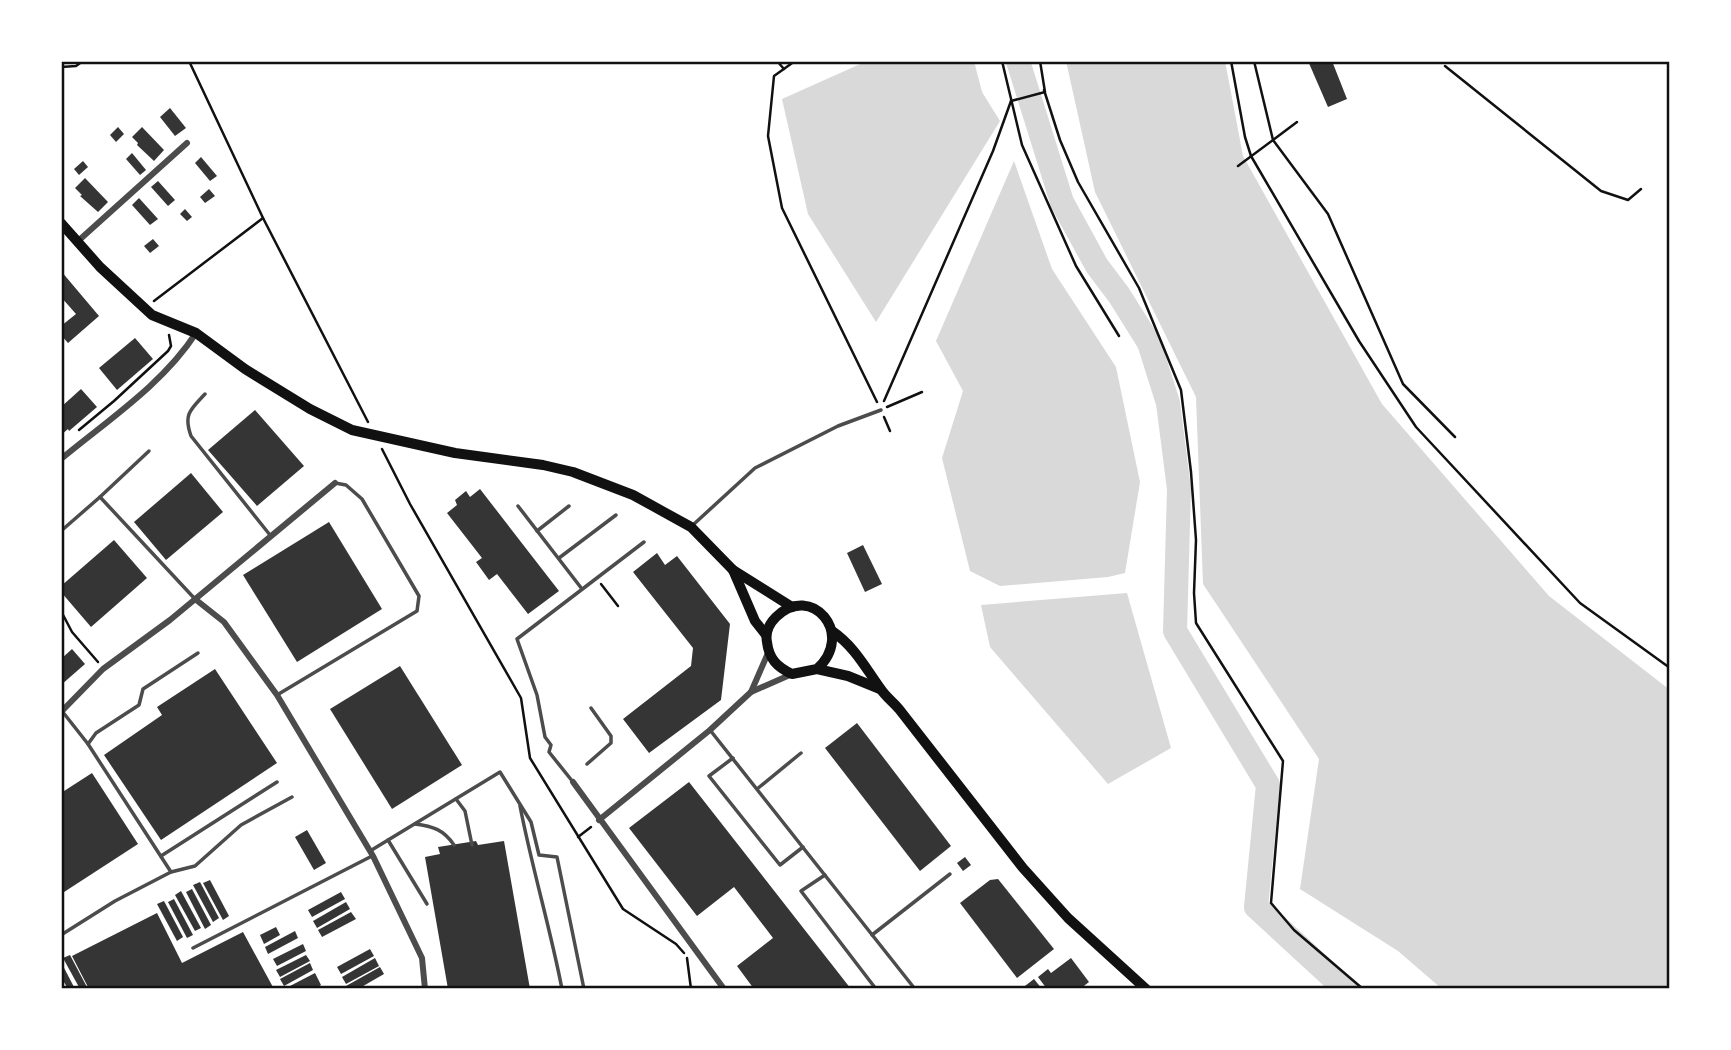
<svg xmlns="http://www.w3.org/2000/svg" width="1731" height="1050" font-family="Figtree,sans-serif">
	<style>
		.water { fill: #d9d9d9 }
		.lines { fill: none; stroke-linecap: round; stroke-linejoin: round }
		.river { stroke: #d9d9d9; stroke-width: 24 }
		.building { fill: #353535 }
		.path { stroke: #111; stroke-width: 2.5 }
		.service { stroke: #4c4c4c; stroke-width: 3.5 }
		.minor { stroke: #4c4c4c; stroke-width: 6 }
		.primary { stroke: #111; stroke-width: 10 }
		.neatline { fill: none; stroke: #111; stroke-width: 2.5 }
	</style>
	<rect width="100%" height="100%" fill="#fff"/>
	<!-- water -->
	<g class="water">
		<polygon points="867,61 974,61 982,92 1000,121 876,322 808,214 782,99"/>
		<polygon points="1066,61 1225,61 1243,156 1382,404 1549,596 1670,690 1670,989 1442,989 1398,951 1300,889 1319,759 1203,584 1196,397 1095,192"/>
		<polygon points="1014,161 1052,269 1116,367 1140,482 1125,573 1108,577 1000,586 970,571 942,458 963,391 936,341"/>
		<polygon points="1127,593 1171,748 1108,784 990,647 981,605"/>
	</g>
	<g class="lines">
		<!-- river -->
		<polyline class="river" points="1018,61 1062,202 1097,266 1119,295 1149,343 1168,403 1179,489 1175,631 1268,785 1256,907 1345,989"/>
	</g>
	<!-- building -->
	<g class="building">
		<polygon points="1308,61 1332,61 1347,99 1328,107"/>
		<polygon points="170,108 186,128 175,136 160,117"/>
		<polygon points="118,127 124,134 116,142 110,135"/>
		<polygon points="142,127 164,150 154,161 137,145 138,143 132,137"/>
		<polygon points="132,153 146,170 140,175 126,159"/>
		<polygon points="201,157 217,176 210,181 195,163"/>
		<polygon points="83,161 88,167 79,175 74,169"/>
		<polygon points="85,178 108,202 98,212 80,196 82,195 75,188"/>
		<polygon points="158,181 175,200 168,206 151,187"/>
		<polygon points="209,189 215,196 205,203 200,197"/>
		<polygon points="139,198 158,219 150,225 132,205"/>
		<polygon points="185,209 192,217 187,221 180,214"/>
		<polygon points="153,239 159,246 150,253 144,246"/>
		<polygon points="61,271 99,316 68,343 61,335 61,326 76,314 61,297"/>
		<polygon points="135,338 153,359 117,390 99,368"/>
		<polygon points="81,389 97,407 69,431 68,429 61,435 61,407"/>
		<polygon points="255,410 304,466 257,506 208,450"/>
		<polygon points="191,473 223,512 166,560 134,522"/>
		<polygon points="480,489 559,591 528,614 497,574 489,580 476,562 482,558 447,513 457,505 455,500 466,491 470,497"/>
		<polygon points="329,522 382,609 297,662 243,575"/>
		<polygon points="114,540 147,578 91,627 61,592 61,586"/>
		<polygon points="863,545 882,584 865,592 847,553"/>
		<polygon points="657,553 665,565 677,556 730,624 721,700 649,753 623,719 691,666 693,648 633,572"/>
		<polygon points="72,649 85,664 61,685 61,659"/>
		<polygon points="400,666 462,765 392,809 330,709"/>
		<polygon points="215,669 277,763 161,840 104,755 162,715 157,707"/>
		<polygon points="857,723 951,846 920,871 825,748"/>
		<polygon points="92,773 138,844 61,894 61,793"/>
		<polygon points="689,782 851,989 754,989 737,966 773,938 734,887 697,916 629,828"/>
		<polygon points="307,830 326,863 314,870 295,837"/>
		<polygon points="476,841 478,845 504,841 530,989 448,989 425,857 440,854 438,847"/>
		<polygon points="965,857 971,865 963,871 957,863"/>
		<polygon points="998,879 1054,949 1017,978 960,903 990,880"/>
		<polygon points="210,880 229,916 223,920 203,883"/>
		<polygon points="200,882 219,918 213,922 193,885"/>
		<polygon points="192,889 211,925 205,929 186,892"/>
		<polygon points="181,891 201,928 195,931 175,895"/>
		<polygon points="341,892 345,899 312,917 308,910"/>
		<polygon points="174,899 193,935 187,938 168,902"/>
		<polygon points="164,901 183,937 177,941 157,904"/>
		<polygon points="346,902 350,909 317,928 313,921"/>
		<polygon points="351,912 356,919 322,937 318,930"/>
		<polygon points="157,913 182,963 243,932 274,989 89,989 72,956"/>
		<polygon points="276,927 280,935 264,944 260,935"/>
		<polygon points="295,931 298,938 268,954 265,947"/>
		<polygon points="303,944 306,951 277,966 273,959"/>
		<polygon points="370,949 374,956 341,974 337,967"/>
		<polygon points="70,955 88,989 80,989 63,958"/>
		<polygon points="306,955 310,961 280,977 276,970"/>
		<polygon points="375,958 379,966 346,984 342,977"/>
		<polygon points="1071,958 1089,982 1080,989 1047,989 1038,977 1048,969 1051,973"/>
		<polygon points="61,962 75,989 68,989 61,977"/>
		<polygon points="310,963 313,970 284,986 280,979"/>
		<polygon points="380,967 384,974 358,989 348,989 346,986"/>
		<polygon points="315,973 321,985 315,989 291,989 290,986"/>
		<polygon points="1034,979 1042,989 1021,989"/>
	</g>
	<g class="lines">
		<!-- path -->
		<g class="path">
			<polyline points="189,61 263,218 368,422"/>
			<polyline points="777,61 784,69"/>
			<polyline points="795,61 774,76 768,136 782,208 877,402"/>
			<polyline points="1002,61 1022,145 1076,266 1119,336"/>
			<polyline points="1231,61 1245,137 1251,156 1359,341 1416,427 1580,603 1670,668"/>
			<polyline points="1445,66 1601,191 1628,200 1641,189"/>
			<polyline points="61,67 76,66 83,61"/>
			<polyline points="1044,90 1060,140 1078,182 1139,288 1181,390 1191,472 1196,540 1194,593 1196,623 1283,761 1271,903 1294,930 1363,989"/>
			<polyline points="1011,101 1045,92 1040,61"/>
			<polyline points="1297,122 1273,140 1328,214 1403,384 1455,437"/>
			<polyline points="1238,166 1273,140 1254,61"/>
			<polyline points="154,301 263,218"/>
			<polyline points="884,401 993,151 1011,101"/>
			<polyline points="887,407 922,392"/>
			<polyline points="884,417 890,431"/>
			<polyline points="79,430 114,401 168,351 171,346 169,335"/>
			<polyline points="382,449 410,504 521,698 530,758 623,909 676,944 684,953"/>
			<polyline points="601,584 618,606"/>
			<polyline points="61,611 72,632 98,662"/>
			<polyline points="578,837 591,827"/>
			<polyline points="687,958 691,989"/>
		</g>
		<!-- service -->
		<g class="service">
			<polyline points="1440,61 1440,62"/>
			<path d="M 205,394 C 191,409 183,414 191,436 L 270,535"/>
			<polyline points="100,497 149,451"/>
			<polyline points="518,506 582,589"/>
			<polyline points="694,524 755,468 838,426 881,410"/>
			<polyline points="61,531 100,497 195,599"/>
			<polyline points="537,531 569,506"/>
			<polyline points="559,558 616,515"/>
			<polyline points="277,695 417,611 419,596 362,499 346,485 335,483"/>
			<polyline points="62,711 88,744 171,872 195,866 241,825 292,797"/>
			<polyline points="710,730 915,989"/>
			<polyline points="88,744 96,733 139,705 143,689 198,653"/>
			<polyline points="733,758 709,776 780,865 803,847"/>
			<polyline points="587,764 611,743 611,736 591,708"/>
			<polyline points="573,782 549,752 551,745 545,737 537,695 517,639 644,542"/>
			<polyline points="757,789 801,753"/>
			<polyline points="456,799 465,811 472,845"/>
			<path d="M 520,806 C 532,868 550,927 562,989"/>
			<path d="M 415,824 C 433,826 444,830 454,845"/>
			<polyline points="388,840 427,904"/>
			<polyline points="370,851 500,772 531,822 539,855 557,857 584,989"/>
			<polyline points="161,856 277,782"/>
			<polyline points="825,875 801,891 876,989"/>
			<polyline points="61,935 115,901 171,872"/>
			<polyline points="872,935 950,874"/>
			<polyline points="193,948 372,856"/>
			<polyline points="595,989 605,989"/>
		</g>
		<!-- minor -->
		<g class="minor">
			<polyline points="77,242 187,143"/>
			<path d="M 61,459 C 108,420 163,384 196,333"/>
			<polyline points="195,599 224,622 277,695 373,856 422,958 425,989"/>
			<polyline points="751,692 792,674"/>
			<polyline points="61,712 103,669 170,620 335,483"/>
			<polyline points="573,782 724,989"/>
			<polyline points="599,820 710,730 751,692 768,653"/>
		</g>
		<!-- primary -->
		<g class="primary">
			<polyline points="61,223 100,267 152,315 196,333 245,369 310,409 352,430 455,453 543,465 573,472 633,495 691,527 733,570 792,607"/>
			<polyline points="733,570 755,621 766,635"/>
			<path d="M 832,631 C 854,646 865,667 880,688 C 885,696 893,702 899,709 L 1023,868 L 1068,918 L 1146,989"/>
			<path d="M 817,669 C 856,634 811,582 776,617 C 769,624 765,632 767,642 C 769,659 777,667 792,674 L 817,669 L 848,676 L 880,689"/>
		</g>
	</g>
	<!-- border -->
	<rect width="1731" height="1050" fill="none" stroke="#ffffff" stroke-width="126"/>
	<rect x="63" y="63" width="1605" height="924" class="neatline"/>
</svg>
